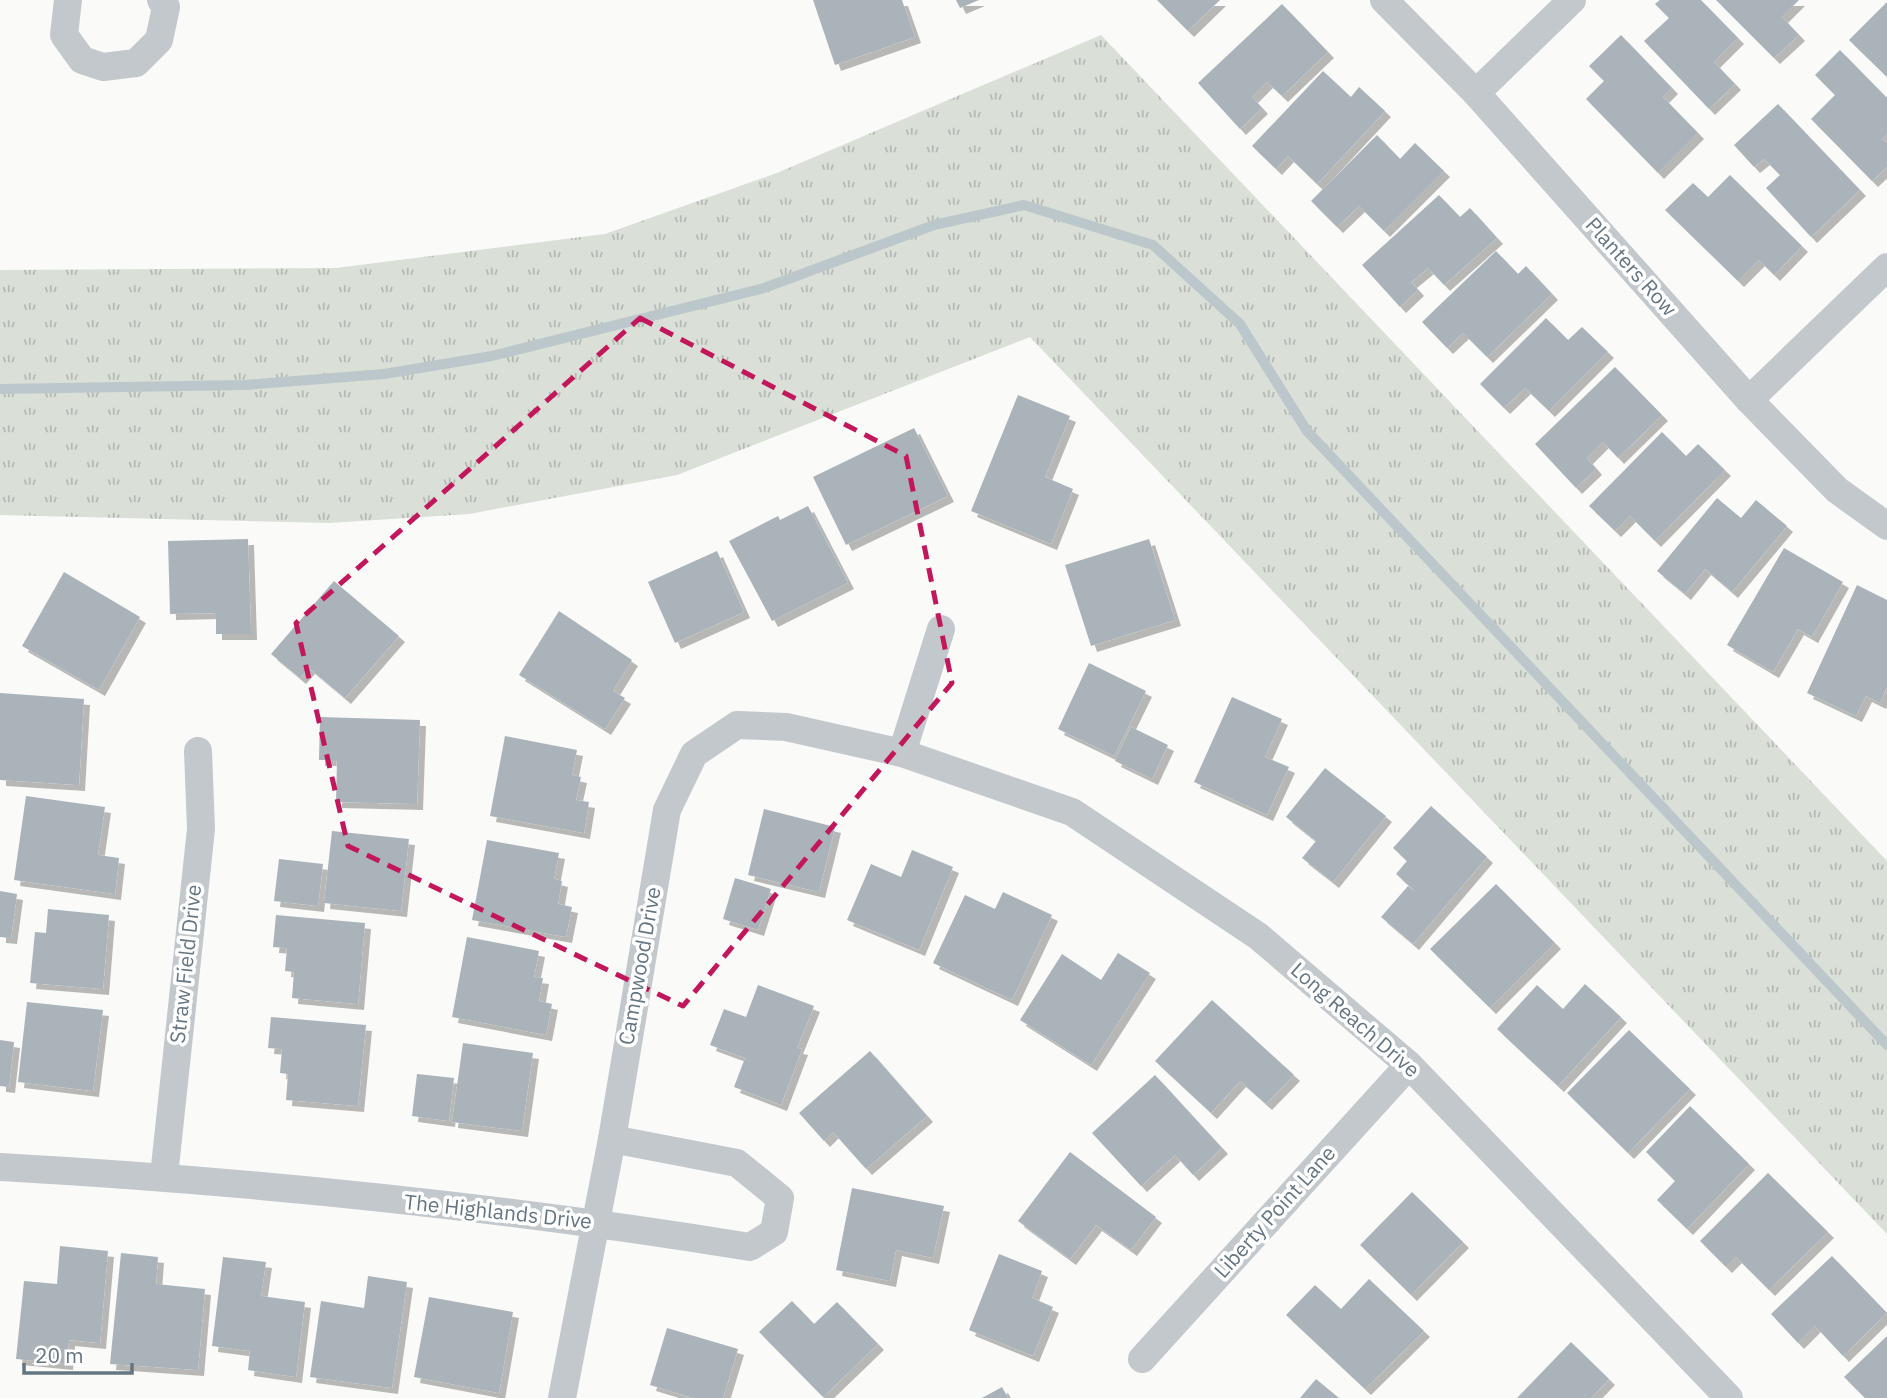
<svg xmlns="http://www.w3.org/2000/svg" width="1887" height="1398" font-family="'IBM Plex Sans',sans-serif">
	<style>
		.grass { fill: url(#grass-tufts) }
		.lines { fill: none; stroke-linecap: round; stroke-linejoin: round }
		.stream { stroke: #bbc7cb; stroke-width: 10 }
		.building { fill: #aab3b9; filter: url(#shadow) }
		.minor { stroke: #c3c8cc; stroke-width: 28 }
		.marked { fill: none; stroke: #c2185b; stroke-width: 5; stroke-dasharray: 14 9; stroke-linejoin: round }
		.labels { text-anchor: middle; stroke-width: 7; stroke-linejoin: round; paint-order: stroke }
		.street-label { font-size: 21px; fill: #657683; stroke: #fff }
	</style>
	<defs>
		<pattern id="grass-tufts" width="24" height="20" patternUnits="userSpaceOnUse" patternTransform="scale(1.75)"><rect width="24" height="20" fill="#dadfd7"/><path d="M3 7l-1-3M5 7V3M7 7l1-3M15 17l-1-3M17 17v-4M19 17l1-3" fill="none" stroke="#b4b9b4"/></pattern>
		<filter id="shadow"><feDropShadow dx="6" dy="6" stdDeviation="0" flood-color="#0004"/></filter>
	</defs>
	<rect width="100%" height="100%" fill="#fafaf8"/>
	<!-- grass -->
	<polygon class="grass" points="1101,35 1887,861 1887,1234 1030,337 677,475 469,514 329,523 0,515 0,270 336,268 605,234 777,173"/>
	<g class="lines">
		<!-- stream -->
		<polyline class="stream" points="0,389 245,385 384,374 492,356 764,288 934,225 1024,205 1153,245 1240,324 1307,431 1887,1045"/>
	</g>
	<!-- building -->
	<g class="building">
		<polygon points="813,0 902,0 915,37 835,65"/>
		<polygon points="956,0 979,0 960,8"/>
		<polygon points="1157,0 1220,0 1188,31"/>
		<polygon points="1660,0 1701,0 1738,38 1714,62 1735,84 1709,109 1644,41 1669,18 1655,4"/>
		<polygon points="1716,0 1799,0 1782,17 1799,35 1774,58"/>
		<polygon points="1887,2 1887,77 1849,40"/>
		<polygon points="1282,4 1328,52 1282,96 1267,82 1252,97 1262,108 1240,129 1198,83"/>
		<polygon points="1621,35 1672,88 1663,97 1698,133 1658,173 1586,99 1604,81 1589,66"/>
		<polygon points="1840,50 1887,98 1887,134 1882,139 1887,143 1887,167 1872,181 1811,119 1835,95 1815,75"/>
		<polygon points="1323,71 1351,97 1359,87 1385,111 1317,184 1288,156 1276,169 1252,146"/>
		<polygon points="1778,104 1860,190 1811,237 1766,188 1780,175 1764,159 1754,167 1734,145"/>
		<polygon points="1377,135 1400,159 1415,143 1444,171 1384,231 1359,206 1337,227 1311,201"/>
		<polygon points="1730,175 1802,246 1774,275 1759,260 1738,281 1665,210 1693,183 1708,197"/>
		<polygon points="1439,195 1460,217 1470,208 1497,238 1444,285 1428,268 1411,282 1418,290 1400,307 1362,265"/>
		<polygon points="1496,251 1518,274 1526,266 1552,294 1487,357 1463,333 1447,348 1422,322"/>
		<polygon points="1546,318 1568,340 1582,327 1608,352 1549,411 1525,388 1504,408 1480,384"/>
		<polygon points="1615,367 1662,415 1618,458 1603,442 1587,458 1596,469 1576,488 1535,444"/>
		<polygon points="1018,395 1070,416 1045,477 1073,489 1051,544 971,511"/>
		<polygon points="914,428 948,496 846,545 813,477"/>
		<polygon points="1662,432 1686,456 1698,444 1725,470 1655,541 1630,516 1615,531 1589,506"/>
		<polygon points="1717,498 1741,518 1756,500 1787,526 1732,592 1705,569 1685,594 1657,571"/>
		<polygon points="808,506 848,583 772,621 729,541 778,516 780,520"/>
		<polygon points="248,539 251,634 216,634 216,613 170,614 168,541"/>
		<polygon points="1149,539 1175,620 1091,646 1065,565"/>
		<polygon points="1784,548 1843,582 1812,637 1798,629 1773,672 1727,645"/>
		<polygon points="717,551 744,612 675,643 648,582"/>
		<polygon points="64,572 140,617 99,690 22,646"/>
		<polygon points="334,581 399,636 345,698 309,668 300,678 271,654"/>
		<polygon points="1857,585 1887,600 1887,687 1880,703 1866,696 1856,716 1807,693"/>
		<polygon points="559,611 632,660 613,691 625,698 605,729 519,675"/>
		<polygon points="1089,663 1146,691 1114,756 1058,729"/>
		<polygon points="0,693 84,699 79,785 0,780"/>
		<polygon points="1232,697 1282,719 1265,757 1289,767 1267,815 1194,782"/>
		<polygon points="320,717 420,720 417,804 336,802 337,760 319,760"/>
		<polygon points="1131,727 1168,745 1152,779 1115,761"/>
		<polygon points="505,736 577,750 572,775 581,777 576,800 589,802 584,833 490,816"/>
		<polygon points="1325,768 1386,816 1333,882 1302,858 1316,841 1286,817"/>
		<polygon points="26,796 105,807 98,855 119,858 115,894 14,880"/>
		<polygon points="1431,806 1487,857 1413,944 1381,917 1408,886 1417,893 1396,874 1407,861 1393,848"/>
		<polygon points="764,809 835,827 819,892 748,875"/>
		<polygon points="332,831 409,839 401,911 324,903"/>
		<polygon points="487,840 559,853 554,879 562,881 558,904 572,907 566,937 472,920"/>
		<polygon points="912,850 953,867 919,950 847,920 871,864 901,877"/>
		<polygon points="279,859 323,864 318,906 274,901"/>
		<polygon points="735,878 771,889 758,930 723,919"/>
		<polygon points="1496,884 1555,943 1490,1008 1430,949"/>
		<polygon points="0,891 17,894 11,938 0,937"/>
		<polygon points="1003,892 1052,915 1012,1000 933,963 965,895 995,909"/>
		<polygon points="48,909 109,915 103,989 30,983 35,932 46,933"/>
		<polygon points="276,915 365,923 358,1004 292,998 294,972 285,971 287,948 273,947"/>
		<polygon points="467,937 539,951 534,977 543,978 539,1001 552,1004 546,1035 452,1017"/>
		<polygon points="1118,953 1150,973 1091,1065 1020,1020 1062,954 1101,980"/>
		<polygon points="1585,984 1621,1017 1558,1086 1497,1029 1537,985 1563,1009"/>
		<polygon points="758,985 814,1006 797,1048 802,1049 781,1105 734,1087 745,1058 710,1045 724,1009 746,1017"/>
		<polygon points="1212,1000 1294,1075 1266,1104 1240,1081 1211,1113 1155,1061"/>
		<polygon points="27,1002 103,1010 93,1091 18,1082"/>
		<polygon points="271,1017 366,1025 358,1106 286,1100 288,1074 280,1073 282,1049 268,1048"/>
		<polygon points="1629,1030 1690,1089 1628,1153 1567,1093"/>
		<polygon points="0,1040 14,1042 9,1087 0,1086"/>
		<polygon points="463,1043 533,1053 522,1131 452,1122"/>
		<polygon points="870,1051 927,1116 866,1169 833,1132 824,1141 799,1113"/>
		<polygon points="417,1074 454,1078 449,1121 412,1116"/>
		<polygon points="1155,1075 1222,1148 1193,1175 1175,1155 1141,1186 1092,1133"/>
		<polygon points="1690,1106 1749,1164 1687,1229 1657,1200 1675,1181 1646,1152"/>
		<polygon points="1070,1152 1156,1217 1131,1250 1096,1225 1070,1259 1018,1221"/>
		<polygon points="1768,1173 1828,1232 1769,1290 1736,1257 1726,1267 1700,1241"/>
		<polygon points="852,1188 944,1206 933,1258 896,1250 890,1281 836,1270"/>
		<polygon points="1412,1192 1463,1242 1411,1295 1360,1245"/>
		<polygon points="60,1246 108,1251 100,1343 69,1340 67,1364 16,1359 24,1281 57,1284"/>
		<polygon points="121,1253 158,1257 156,1284 205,1289 198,1370 110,1364"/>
		<polygon points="999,1254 1042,1271 1032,1298 1053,1307 1033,1356 969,1330"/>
		<polygon points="1832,1256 1887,1313 1843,1356 1815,1326 1798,1343 1771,1314"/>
		<polygon points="223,1257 266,1262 261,1296 305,1302 296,1377 248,1370 250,1351 212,1346"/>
		<polygon points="368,1276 407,1282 392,1388 310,1377 321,1301 364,1308"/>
		<polygon points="1369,1279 1424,1331 1365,1389 1286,1315 1315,1285 1341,1309"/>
		<polygon points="429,1297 513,1312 499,1393 414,1377"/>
		<polygon points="792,1301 814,1324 837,1302 878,1344 823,1397 759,1332"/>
		<polygon points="667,1328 738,1349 723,1398 693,1398 650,1385"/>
		<polygon points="1887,1336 1887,1398 1865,1398 1844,1377"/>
		<polygon points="1571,1342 1609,1379 1591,1398 1517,1398"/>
		<polygon points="1316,1379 1339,1398 1300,1398"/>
		<polygon points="1002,1387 1008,1398 982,1398"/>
	</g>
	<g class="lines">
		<!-- minor -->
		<g class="minor">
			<polyline points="68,0 64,35 82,60 103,67 136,63 159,40 166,7 161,0"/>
			<polyline points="1384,0 1476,93 1749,400 1837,490 1887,526"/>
			<polyline points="1476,93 1572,0"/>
			<polyline points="1749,400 1887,267"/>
			<polyline points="902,753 941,629"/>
			<path d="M 0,1167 C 251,1181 502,1207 750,1247 L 774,1232 L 780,1198 L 737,1163 L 612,1139"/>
			<polyline points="164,1176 201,829 198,751"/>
			<polyline points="1142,1359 1409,1065"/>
			<polyline points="562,1398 612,1139 667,810 694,754 737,725 786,727 902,753 1072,812 1258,936 1409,1065 1729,1398"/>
		</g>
	</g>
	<!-- marked area -->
	<path class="marked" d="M 640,318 L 906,456 L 952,683 L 683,1006 L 348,846 L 296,623 Z"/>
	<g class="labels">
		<!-- street labels -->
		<g class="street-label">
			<text transform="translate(1631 267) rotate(48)" y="7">Planters Row</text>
			<text transform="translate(186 964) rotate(-84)" y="7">Straw Field Drive</text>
			<text transform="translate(640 966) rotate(-80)" y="7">Campwood Drive</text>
			<text transform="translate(1355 1020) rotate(41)" y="7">Long Reach Drive</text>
			<text transform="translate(498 1212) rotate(6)" y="7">The Highlands Drive</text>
			<text transform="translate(1275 1212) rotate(-48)" y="7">Liberty Point Lane</text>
		</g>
	</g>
	<!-- scale -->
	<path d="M24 1363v10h108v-10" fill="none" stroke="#657683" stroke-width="3.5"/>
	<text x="35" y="1363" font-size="21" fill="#657683" stroke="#ffffff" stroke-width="5" paint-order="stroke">20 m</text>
</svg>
